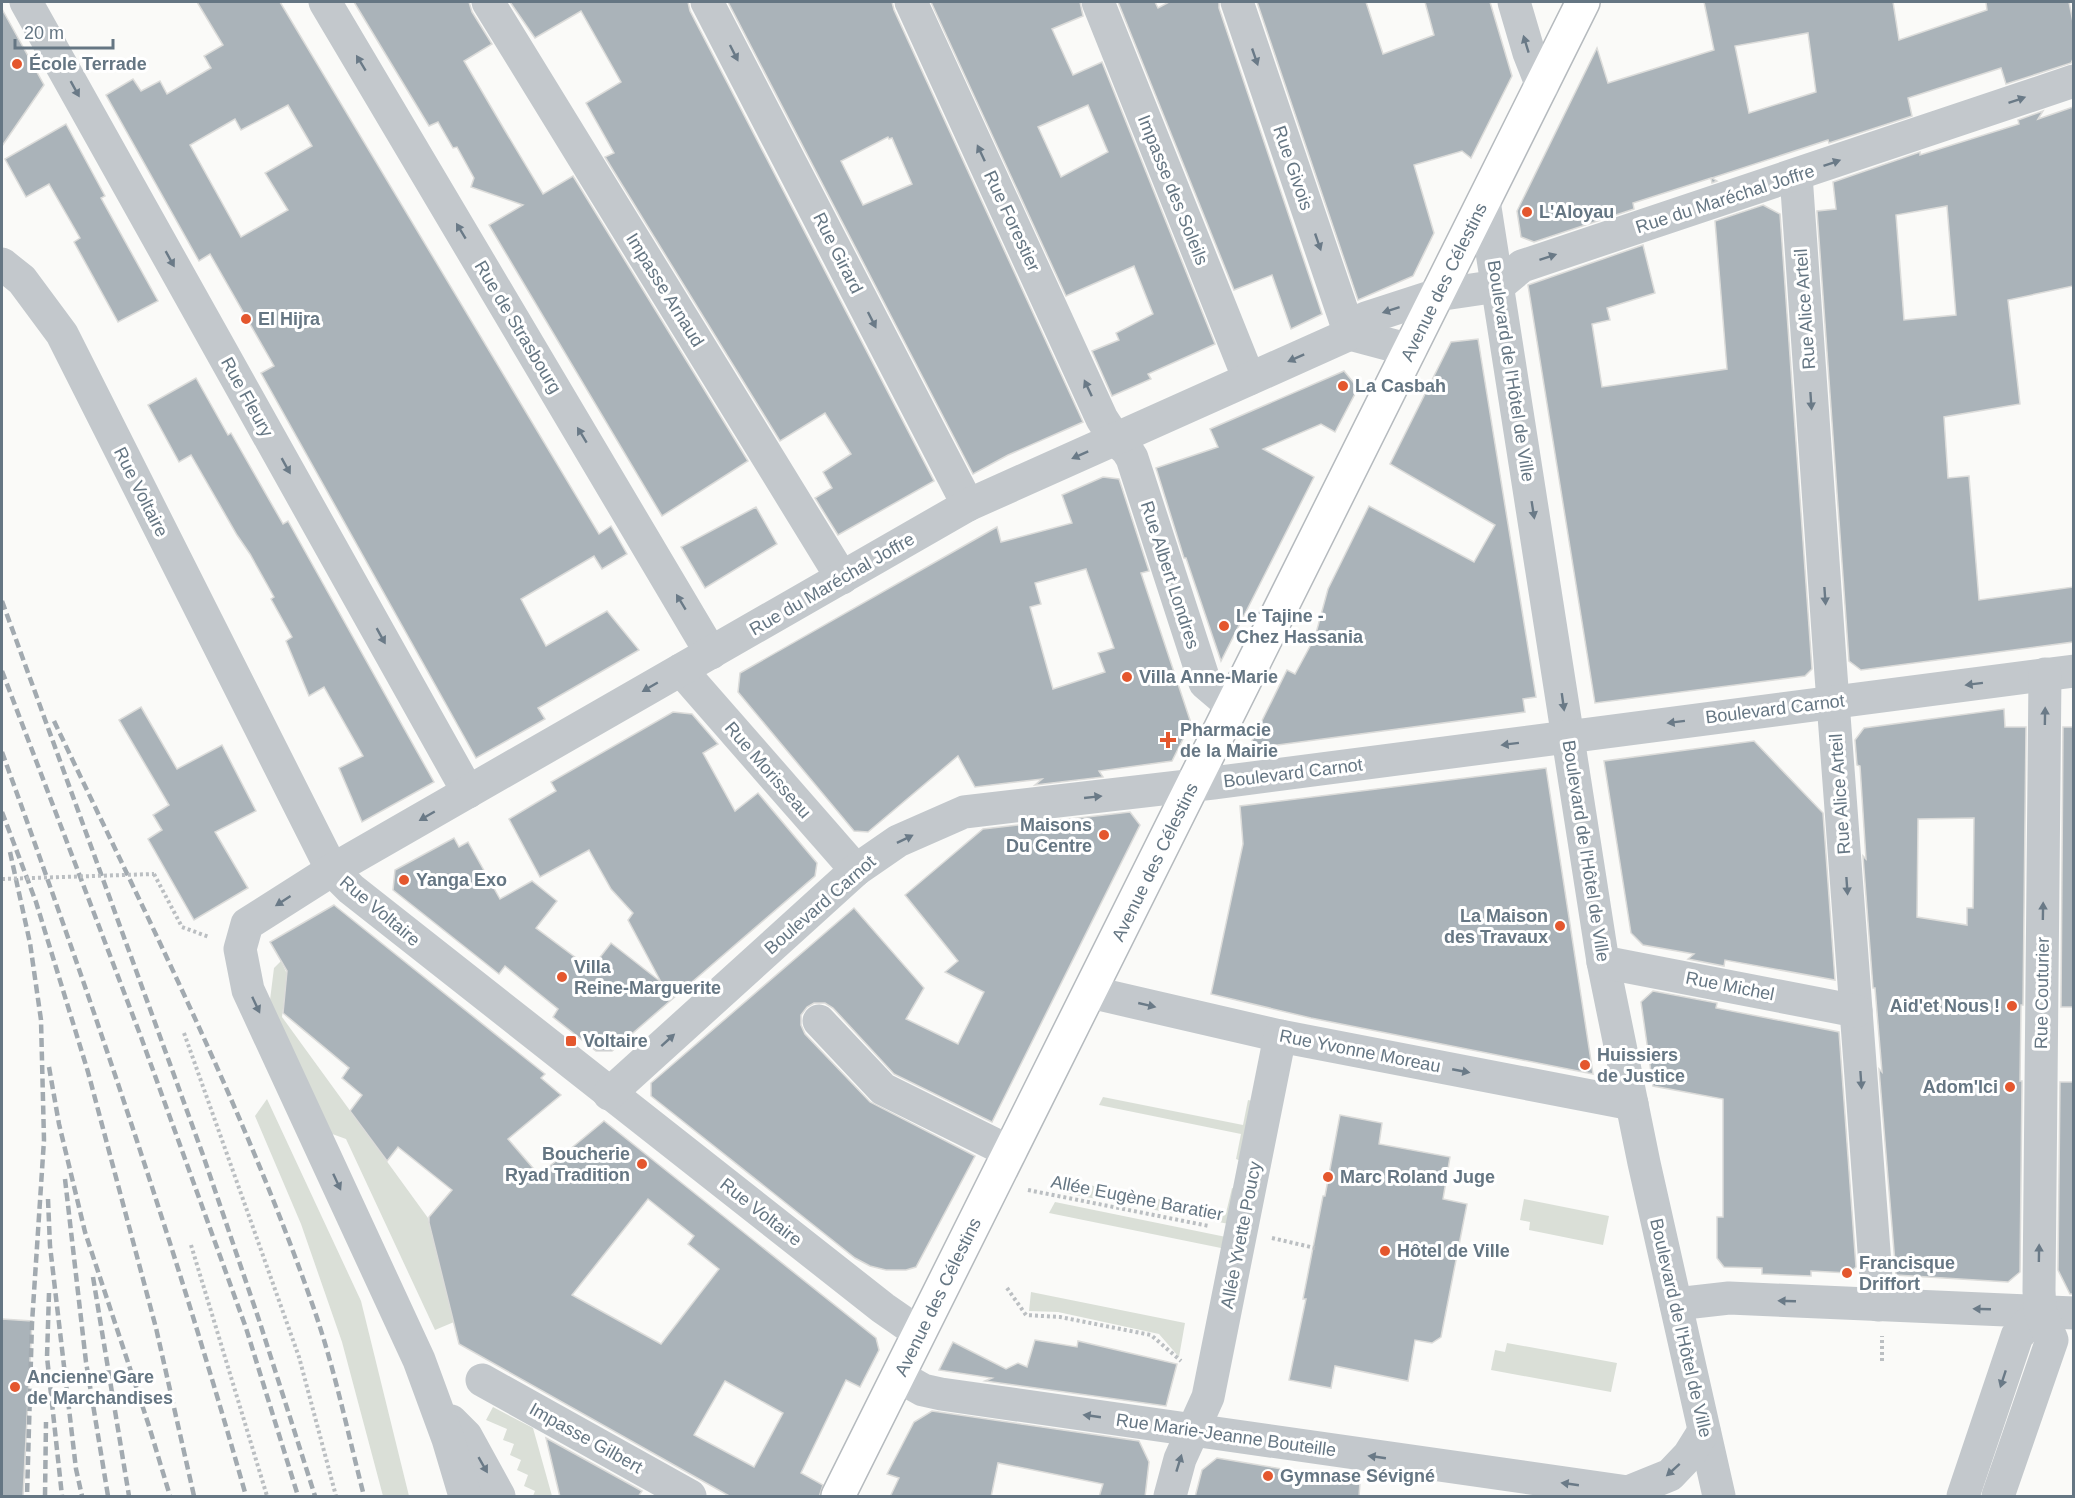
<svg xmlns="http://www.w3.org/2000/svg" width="2075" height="1498" font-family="Helvetica,sans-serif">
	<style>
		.green { fill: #dadfd7 }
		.building { fill: #aab3b9; stroke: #dcdcda; stroke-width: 1.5; fill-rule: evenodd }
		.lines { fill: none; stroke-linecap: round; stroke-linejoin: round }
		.major-casing { stroke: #b5babe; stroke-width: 36 }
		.path { stroke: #bbbfc2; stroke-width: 4; stroke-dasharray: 3 3; stroke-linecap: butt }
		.minor { stroke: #c3c8cc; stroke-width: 33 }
		.major { stroke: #fff; stroke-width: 33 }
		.rail { stroke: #a2aab0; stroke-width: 4.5; stroke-dasharray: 9 4.5; stroke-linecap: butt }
		.path-bridge { stroke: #bbbfc2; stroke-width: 4; stroke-dasharray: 3 3; stroke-linecap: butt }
		.oneway { fill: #6a7a87 }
		.poi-dot { fill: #e4572e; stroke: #fff; stroke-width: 2 }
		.labels { text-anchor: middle; stroke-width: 6; stroke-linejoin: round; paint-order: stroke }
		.poi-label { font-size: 18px; font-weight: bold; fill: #657683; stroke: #fff; text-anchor: start }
		.street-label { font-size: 18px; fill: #657683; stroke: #fff }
	</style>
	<rect width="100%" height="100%" fill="#fafaf8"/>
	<!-- green -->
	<g class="green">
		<polygon points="281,961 287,974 282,1017 428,1218 454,1322 435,1330 346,1139 324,1131 270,1000 274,968"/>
		<polygon points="1103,1097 1243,1125 1248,1100 1253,1101 1241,1161 1236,1159 1241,1134 1099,1105"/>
		<polygon points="267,1099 361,1301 409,1496 383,1496 342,1342 301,1224 255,1116"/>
		<polygon points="1065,1180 1226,1213 1232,1188 1236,1189 1229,1224 1060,1192"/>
		<polygon points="1524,1199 1609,1216 1603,1245 1529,1230 1530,1222 1520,1220"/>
		<polygon points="1055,1202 1226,1237 1221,1248 1049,1213"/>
		<polygon points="1031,1292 1185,1323 1179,1357 1159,1334 1058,1312 1029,1311"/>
		<polygon points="1507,1343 1617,1363 1611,1392 1491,1370 1495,1350 1505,1352"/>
		<polygon points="493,1407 533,1428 552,1496 533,1496 535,1491 524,1486 528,1475 517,1470 521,1460 510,1455 514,1444 503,1440 507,1429 486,1420"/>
	</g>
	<!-- building -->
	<g class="building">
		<path d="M 197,2 L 280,2 L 599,534 L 611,526 L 627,554 L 602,569 L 594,556 L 521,599 L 546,646 L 607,611 L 639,650 L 538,708 L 545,719 L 476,758 L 261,373 L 274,366 L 210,254 L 199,261 L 106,95 L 133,79 L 141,91 L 160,81 L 167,94 L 211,68 L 204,56 L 223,45 ZM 288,105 L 312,146 L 265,173 L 288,210 L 241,237 L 190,145 L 235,119 L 241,130 Z"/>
		<polygon points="354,2 469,2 472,12 492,44 464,61 504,129 543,194 573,176 748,461 662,516 489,225 523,205 471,187 474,178 457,147 453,148 438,122 429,126"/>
		<polygon points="510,2 688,2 690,11 934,481 838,535 815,498 832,488 823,472 851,454 825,413 780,441 605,157 614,153 586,103 621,82 581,11 535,38"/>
		<path d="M 728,2 L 892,2 L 894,10 L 1083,422 L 1008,455 L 973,474 ZM 888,137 L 889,139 L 892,138 L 912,184 L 863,205 L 841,161 Z"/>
		<path d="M 931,2 L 1080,2 L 1083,16 L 1052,29 L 1073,75 L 1102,62 L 1215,344 L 1148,374 L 1151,379 L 1112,396 L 1092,351 L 1119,340 L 1116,333 L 1153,314 L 1134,266 L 1066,296 ZM 1088,105 L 1108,152 L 1061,177 L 1038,127 Z"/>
		<polygon points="1118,2 1155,2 1158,8 1169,2 1219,2 1219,8 1322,314 1291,329 1272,275 1234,290"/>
		<polygon points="1257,2 1366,2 1383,54 1434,35 1425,2 1490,2 1512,76 1471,158 1462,151 1414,165 1434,233 1413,276 1358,300"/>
		<path d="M 1704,2 L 1893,2 L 1899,40 L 1987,10 L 1986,2 L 2069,2 L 2073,22 L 2073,59 L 2071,63 L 2006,84 L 2001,68 L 1908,98 L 1912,116 L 1829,143 L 1828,140 L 1712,178 L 1717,181 L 1712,183 L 1711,178 L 1633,203 L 1634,209 L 1534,242 L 1521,237 L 1517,211 L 1597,48 L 1608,83 L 1714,50 ZM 1808,33 L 1816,92 L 1749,113 L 1735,46 Z"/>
		<polygon points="2,9 44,85 2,146"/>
		<path d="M 2073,107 L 2073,286 L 2008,300 L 2020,404 L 1944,417 L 1948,478 L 1969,476 L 1979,600 L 2073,587 L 2073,642 L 1861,670 L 1849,661 L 1817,211 L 1836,209 L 1833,182 L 1920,152 L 1920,155 L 2019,124 L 2018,120 L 2043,111 L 2038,119 ZM 1947,206 L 1956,315 L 1904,320 L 1896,215 Z"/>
		<polygon points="66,124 105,196 101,198 158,301 118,322 74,242 80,238 49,184 26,197 5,159"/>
		<polygon points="1763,205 1780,214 1812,669 1805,676 1595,703 1528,285 1643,245 1655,293 1607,308 1610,320 1592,324 1602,387 1727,369 1715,221"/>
		<polygon points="1478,339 1536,697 1523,699 1525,712 1248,749 1287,670 1295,674 1315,637 1328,589 1369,506 1474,562 1495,525 1390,464 1451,342"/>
		<polygon points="1344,371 1358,388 1335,432 1321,424 1263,449 1314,477 1221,661 1186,558 1184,558 1156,468 1218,447 1210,429"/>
		<polygon points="196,378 228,435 231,433 283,524 288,521 434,782 362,822 339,768 363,756 324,687 309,696 286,641 292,637 271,599 274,597 250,554 237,535 191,455 179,462 148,405"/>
		<path d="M 1103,477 L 1119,479 L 1149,571 L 1141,573 L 1191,723 L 1172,761 L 1099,771 L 1103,777 L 1035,785 L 1042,779 L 975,787 L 958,756 L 868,832 L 854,831 L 738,692 L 740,673 L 997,527 L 1001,542 L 1072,523 L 1062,495 ZM 1086,569 L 1114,648 L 1098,653 L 1105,672 L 1053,689 L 1030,607 L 1041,604 L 1035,583 Z"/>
		<polygon points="756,507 777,544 705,588 681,547"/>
		<polygon points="141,707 177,769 222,745 256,811 215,832 248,888 194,920 148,839 162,830 153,815 169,805 119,720"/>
		<path d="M 2004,709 L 2005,727 L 2026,727 L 2023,1005 L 2021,1005 L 2020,1081 L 2022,1081 L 2020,1272 L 2008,1282 L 1896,1275 L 1879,1069 L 1882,1072 L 1875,988 L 1873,988 L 1863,856 L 1866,859 L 1860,766 L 1857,765 L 1855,740 L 1864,728 ZM 1974,818 L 1973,908 L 1967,908 L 1967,925 L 1917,917 L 1918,819 Z"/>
		<polygon points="673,712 692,714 718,744 703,753 735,811 758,793 817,863 815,876 612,1051 596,1051 553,1017 558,1009 532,988 505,966 499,974 393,890 395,870 454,838 459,847 468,842 500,899 532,881 557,901 536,928 591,969 611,943 661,982 628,920 633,913 611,889 589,850 540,877 509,819 556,791 551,782"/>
		<polygon points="2063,727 2073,727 2073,1007 2061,1007"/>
		<polygon points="1754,741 1823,813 1835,980 1725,960 1724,966 1688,959 1694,954 1643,945 1631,933 1604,761"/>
		<polygon points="1546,768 1593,1074 1311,1018 1211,994 1243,844 1240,806"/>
		<polygon points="1130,812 1140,825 992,1122 894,1074 833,1008 825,1003 814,1003 807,1007 801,1015 801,1025 805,1034 870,1102 975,1156 916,1267 906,1270 886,1270 870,1266 855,1258 651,1096 651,1083 854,908 924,988 906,1019 958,1044 984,992 945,972 958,961 905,895 983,829"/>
		<path d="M 334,905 L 545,1074 L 541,1078 L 561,1095 L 508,1139 L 539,1175 L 604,1121 L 876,1338 L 879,1350 L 860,1387 L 846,1380 L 801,1473 L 823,1485 L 819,1497 L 731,1497 L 459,1344 L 429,1223 L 429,1217 L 452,1190 L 398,1147 L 387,1161 L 350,1111 L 362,1095 L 342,1078 L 349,1068 L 283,1013 L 287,971 L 270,942 ZM 648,1199 L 694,1236 L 688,1244 L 719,1269 L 661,1344 L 572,1295 ZM 725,1381 L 783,1413 L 754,1467 L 694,1435 Z"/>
		<polygon points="1653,991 1717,1003 1716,1008 1839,1032 1856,1267 1849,1273 1811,1271 1811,1276 1762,1274 1762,1268 1724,1267 1717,1258 1717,1217 1723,1217 1723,1099 1653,1086 1641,1002"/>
		<polygon points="2060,1082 2073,1082 2073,1294 2070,1294 2058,1270"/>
		<polygon points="1340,1115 1382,1123 1379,1144 1450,1157 1443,1199 1467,1204 1441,1337 1432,1343 1415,1340 1408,1381 1335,1366 1331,1388 1289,1380 1306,1299 1303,1299 1323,1196 1325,1196"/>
		<polygon points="2,1319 32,1321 23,1497 2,1497"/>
		<polygon points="1035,1340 1077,1347 1078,1341 1177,1364 1166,1406 985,1381 992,1378 939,1370 953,1342 1006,1369 1018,1363 1027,1367"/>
		<polygon points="932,1411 1139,1441 1149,1462 1145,1497 1099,1497 1103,1484 998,1463 991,1497 890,1497 899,1478 887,1474 914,1422"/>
		<polygon points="546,1438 642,1491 638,1497 560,1497"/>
		<polygon points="1217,1458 1360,1482 1359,1497 1195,1497 1202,1470"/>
	</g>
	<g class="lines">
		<!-- major casing -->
		<g class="major-casing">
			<polyline id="major" points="838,1496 1583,2"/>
		</g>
		<!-- path -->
		<g class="path">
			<polyline points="154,874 182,927 209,937"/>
			<polyline points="184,1033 299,1357 336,1496"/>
			<polyline points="1028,1190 1209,1226"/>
			<polyline points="1272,1238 1315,1248"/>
			<polyline points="191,1245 267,1496"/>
			<polyline points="1007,1288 1026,1315 1060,1317 1151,1335 1181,1361"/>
			<polyline points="1882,1361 1882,1336"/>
		</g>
		<!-- minor -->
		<g class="minor">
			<polyline points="26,2 468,792"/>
			<polyline points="325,2 711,653"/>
			<polyline points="488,2 842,578"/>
			<polyline points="707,2 968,505"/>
			<polyline points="911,2 1102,419 1115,439 1127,450 1132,458 1205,683 1232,706"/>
			<polyline points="1098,2 1249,379"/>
			<polyline points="1237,2 1350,334"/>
			<polyline points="1514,2 1529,53 1542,86"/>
			<polyline points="1796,175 1831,675 1878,1305"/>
			<polyline points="1484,201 1603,962 1644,1163 1719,1496"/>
			<polyline points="2,264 22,280 62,334 332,870 351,889 883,1308 919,1333"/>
			<polyline points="1350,334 1410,350"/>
			<polyline points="681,670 856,870"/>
			<polyline points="1603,962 1856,1011"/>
			<polyline points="1090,992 1280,1036 1632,1104"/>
			<polyline points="819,1021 883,1089 1010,1152"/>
			<polyline points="609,1094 856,870 898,841 964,812 1213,783 2074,671"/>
			<polyline points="1676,1304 1729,1298 2074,1313"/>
			<polyline points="898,1376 923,1390 941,1394 1628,1492 1670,1475 1689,1455 1704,1431"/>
			<polyline points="482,1380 690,1496"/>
			<polyline points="451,1421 466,1436 499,1496"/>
			<polyline points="465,1496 448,1439 419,1360 248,990 240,949 247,924 332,870 968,505 1350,334 1366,318 1437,295 1498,286 1522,266 2074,81"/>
			<polyline points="1170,1496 1180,1459 1208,1397 1280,1036"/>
			<polyline points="1963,1496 2017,1336 2040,1311"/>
			<polyline points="1998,1496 2052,1340 2040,1311 2039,1291 2045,674"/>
		</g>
		<!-- major -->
		<use href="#major" class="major"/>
		<!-- rail -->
		<g class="rail">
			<polyline points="2,601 203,1155 260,1323 315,1496"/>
			<polyline points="2,671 141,1037 246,1328 298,1496"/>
			<path d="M 54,721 C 146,915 243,1106 314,1309 C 335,1370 348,1434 364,1496"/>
			<path d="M 2,752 C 91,998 175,1245 246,1496"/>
			<polyline points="2,812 36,902 88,1072 156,1328 194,1496"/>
			<polyline points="10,852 30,943 41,1020 44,1140 32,1323 27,1496"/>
			<polyline points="49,1067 59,1124 85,1232 149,1426 170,1496"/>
			<polyline points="65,1179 86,1362 108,1496"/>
			<polyline points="48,1199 50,1246 76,1469 82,1496"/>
			<polyline points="93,1277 129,1496"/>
			<polyline points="49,1293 47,1357 62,1496"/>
			<polyline points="45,1496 46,1422"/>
		</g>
		<!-- path-bridge -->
		<polyline class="path-bridge" points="2,879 154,874"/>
	</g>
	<!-- one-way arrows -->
	<defs><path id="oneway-solid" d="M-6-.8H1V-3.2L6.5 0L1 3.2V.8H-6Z" transform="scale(1.5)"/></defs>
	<g class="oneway">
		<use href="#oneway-solid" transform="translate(1526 44) rotate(-107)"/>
		<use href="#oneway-solid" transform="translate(734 53) rotate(63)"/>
		<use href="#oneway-solid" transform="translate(1255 57) rotate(71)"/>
		<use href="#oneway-solid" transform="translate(361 63) rotate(-121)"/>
		<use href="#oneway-solid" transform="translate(75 89) rotate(61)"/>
		<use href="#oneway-solid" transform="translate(2017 100) rotate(-19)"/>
		<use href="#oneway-solid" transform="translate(981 153) rotate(-115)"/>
		<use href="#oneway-solid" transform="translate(1832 163) rotate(-19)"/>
		<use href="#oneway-solid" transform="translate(461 231) rotate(-121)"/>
		<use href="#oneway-solid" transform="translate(1318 242) rotate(71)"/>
		<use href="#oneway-solid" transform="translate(1548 257) rotate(-18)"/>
		<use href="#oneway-solid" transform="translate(170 259) rotate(61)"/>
		<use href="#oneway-solid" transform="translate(1391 310) rotate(162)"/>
		<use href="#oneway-solid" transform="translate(872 320) rotate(63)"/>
		<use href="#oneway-solid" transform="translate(1296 358) rotate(156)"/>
		<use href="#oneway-solid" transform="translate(1088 388) rotate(-115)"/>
		<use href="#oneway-solid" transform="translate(1811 401) rotate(86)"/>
		<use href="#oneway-solid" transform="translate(582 435) rotate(-121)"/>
		<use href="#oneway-solid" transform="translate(1080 455) rotate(156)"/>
		<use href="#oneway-solid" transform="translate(286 466) rotate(61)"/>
		<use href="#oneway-solid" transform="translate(1533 510) rotate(81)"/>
		<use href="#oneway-solid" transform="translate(1825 596) rotate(86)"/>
		<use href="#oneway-solid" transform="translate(681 602) rotate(-121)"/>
		<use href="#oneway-solid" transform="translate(381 636) rotate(61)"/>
		<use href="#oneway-solid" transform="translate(1974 684) rotate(173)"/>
		<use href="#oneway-solid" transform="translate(650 687) rotate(150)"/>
		<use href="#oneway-solid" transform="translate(1563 702) rotate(82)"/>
		<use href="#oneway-solid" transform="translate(2045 716) rotate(-89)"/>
		<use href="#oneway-solid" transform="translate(1676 722) rotate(173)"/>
		<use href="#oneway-solid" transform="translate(1510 744) rotate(173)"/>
		<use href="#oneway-solid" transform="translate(1093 797) rotate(-6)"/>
		<use href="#oneway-solid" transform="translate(427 816) rotate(150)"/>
		<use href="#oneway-solid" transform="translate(905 839) rotate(-26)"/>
		<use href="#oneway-solid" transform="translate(1847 886) rotate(86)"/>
		<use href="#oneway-solid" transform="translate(283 901) rotate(147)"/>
		<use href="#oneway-solid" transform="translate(2043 911) rotate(-89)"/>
		<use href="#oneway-solid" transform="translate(256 1005) rotate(65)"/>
		<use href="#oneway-solid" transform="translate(1147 1005) rotate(13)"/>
		<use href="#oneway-solid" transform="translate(668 1040) rotate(-42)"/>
		<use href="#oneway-solid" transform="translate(1461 1071) rotate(11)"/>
		<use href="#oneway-solid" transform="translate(1861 1080) rotate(86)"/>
		<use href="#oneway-solid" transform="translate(337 1182) rotate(65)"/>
		<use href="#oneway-solid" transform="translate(2039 1253) rotate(-89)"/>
		<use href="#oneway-solid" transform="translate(1787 1301) rotate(-178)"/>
		<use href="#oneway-solid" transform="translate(1982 1309) rotate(-178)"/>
		<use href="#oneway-solid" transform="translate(2003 1379) rotate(108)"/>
		<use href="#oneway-solid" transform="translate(1092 1416) rotate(-172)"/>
		<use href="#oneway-solid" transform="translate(1377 1457) rotate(-172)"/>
		<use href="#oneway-solid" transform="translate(1179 1463) rotate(-73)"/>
		<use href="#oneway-solid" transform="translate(483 1465) rotate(60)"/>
		<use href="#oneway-solid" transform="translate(1673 1470) rotate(138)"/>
		<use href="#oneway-solid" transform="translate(1570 1484) rotate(-172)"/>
	</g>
	<!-- markers -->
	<g class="poi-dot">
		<circle cx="17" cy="64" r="6"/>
		<circle cx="1527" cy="212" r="6"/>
		<circle cx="246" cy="319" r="6"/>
		<circle cx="1343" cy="386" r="6"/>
		<circle cx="1224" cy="626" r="6"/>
		<circle cx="1127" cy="677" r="6"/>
		<path d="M1165 731h6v6h6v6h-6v6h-6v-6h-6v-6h6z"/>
		<circle cx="1104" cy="835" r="6"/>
		<circle cx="404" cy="880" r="6"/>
		<circle cx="1560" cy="926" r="6"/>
		<circle cx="562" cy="977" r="6"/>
		<circle cx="2012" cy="1006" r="6"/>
		<rect x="565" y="1035" width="12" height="12" rx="3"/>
		<circle cx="1585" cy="1065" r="6"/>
		<circle cx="2010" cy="1087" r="6"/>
		<circle cx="642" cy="1164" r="6"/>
		<circle cx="1328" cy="1177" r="6"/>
		<circle cx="1385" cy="1251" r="6"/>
		<circle cx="1847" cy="1273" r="6"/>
		<circle cx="15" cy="1387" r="6"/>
		<circle cx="1268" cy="1476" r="6"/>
	</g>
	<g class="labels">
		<!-- poi labels -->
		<g class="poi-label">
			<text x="29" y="70">École Terrade</text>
			<text x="1539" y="218">L'Aloyau</text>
			<text x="258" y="325">El Hijra</text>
			<text x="1355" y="392">La Casbah</text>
			<text x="1236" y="622">Le Tajine -<tspan x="1236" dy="21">Chez Hassania</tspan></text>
			<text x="1139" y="683">Villa Anne-Marie</text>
			<text x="1180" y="736">Pharmacie<tspan x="1180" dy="21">de la Mairie</tspan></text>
			<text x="1092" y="831" text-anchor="end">Maisons<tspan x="1092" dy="21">Du Centre</tspan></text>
			<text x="416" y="886">Yanga Exo</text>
			<text x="1548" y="922" text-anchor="end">La Maison<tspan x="1548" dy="21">des Travaux</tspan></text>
			<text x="574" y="973">Villa<tspan x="574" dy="21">Reine-Marguerite</tspan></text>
			<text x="2000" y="1012" text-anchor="end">Aid'et Nous !</text>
			<text x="583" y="1047">Voltaire</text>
			<text x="1597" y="1061">Huissiers<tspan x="1597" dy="21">de Justice</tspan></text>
			<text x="1998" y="1093" text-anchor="end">Adom'Ici</text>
			<text x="630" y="1160" text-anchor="end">Boucherie<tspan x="630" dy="21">Ryad Tradition</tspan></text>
			<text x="1340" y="1183">Marc Roland Juge</text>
			<text x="1397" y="1257">Hôtel de Ville</text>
			<text x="1859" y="1269">Francisque<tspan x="1859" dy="21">Driffort</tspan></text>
			<text x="27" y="1383">Ancienne Gare<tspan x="27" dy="21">de Marchandises</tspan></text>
			<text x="1280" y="1482">Gymnase Sévigné</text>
		</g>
		<!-- street labels -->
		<g class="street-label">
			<text transform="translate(1293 168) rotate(71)" y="6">Rue Givois</text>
			<text transform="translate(1173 190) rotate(68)" y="6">Impasse des Soleils</text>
			<text transform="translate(1725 199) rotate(-18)" y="6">Rue du Maréchal Joffre</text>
			<text transform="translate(1012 221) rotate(65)" y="6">Rue Forestier</text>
			<text transform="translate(838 253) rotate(63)" y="6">Rue Girard</text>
			<text transform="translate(1444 282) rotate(-64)" y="6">Avenue des Célestins</text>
			<text transform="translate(665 290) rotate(58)" y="6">Impasse Arnaud</text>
			<text transform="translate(1805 309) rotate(-94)" y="6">Rue Alice Arteil</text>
			<text transform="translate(518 327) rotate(59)" y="6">Rue de Strasbourg</text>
			<text transform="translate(1511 371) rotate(81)" y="6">Boulevard de l'Hôtel de Ville</text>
			<text transform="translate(247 397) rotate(61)" y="6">Rue Fleury</text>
			<text transform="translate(141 492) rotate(63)" y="6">Rue Voltaire</text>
			<text transform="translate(1170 575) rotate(72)" y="6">Rue Albert Londres</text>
			<text transform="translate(832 584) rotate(-30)" y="6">Rue du Maréchal Joffre</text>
			<text transform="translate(1775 709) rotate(-7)" y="6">Boulevard Carnot</text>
			<text transform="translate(768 770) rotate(49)" y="6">Rue Morisseau</text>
			<text transform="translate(1293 773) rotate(-7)" y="6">Boulevard Carnot</text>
			<text transform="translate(1840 794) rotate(-94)" y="6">Rue Alice Arteil</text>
			<text transform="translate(1586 851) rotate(81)" y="6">Boulevard de l'Hôtel de Ville</text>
			<text transform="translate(1155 862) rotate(-64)" y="6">Avenue des Célestins</text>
			<text transform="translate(820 905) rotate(-41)" y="6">Boulevard Carnot</text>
			<text transform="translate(380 911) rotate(40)" y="6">Rue Voltaire</text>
			<text transform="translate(1730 986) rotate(11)" y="6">Rue Michel</text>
			<text transform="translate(2042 993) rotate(-89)" y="6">Rue Couturier</text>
			<text transform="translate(1360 1051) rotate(11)" y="6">Rue Yvonne Moreau</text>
			<text transform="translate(1137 1198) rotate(11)" y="6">Allée Eugène Baratier</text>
			<text transform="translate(761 1212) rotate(38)" y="6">Rue Voltaire</text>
			<text transform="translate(1241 1235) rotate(-79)" y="6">Allée Yvette Poucy</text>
			<text transform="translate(938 1297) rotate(-64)" y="6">Avenue des Célestins</text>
			<text transform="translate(1681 1328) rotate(77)" y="6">Boulevard de l'Hôtel de Ville</text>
			<text transform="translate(1226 1435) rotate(8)" y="6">Rue Marie-Jeanne Bouteille</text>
			<text transform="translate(586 1438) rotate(29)" y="6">Impasse Gilbert</text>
		</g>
	</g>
	<!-- border -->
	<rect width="2075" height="1498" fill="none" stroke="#657683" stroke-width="6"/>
	<!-- scale -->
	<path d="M15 39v9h98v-9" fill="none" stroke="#657683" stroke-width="3"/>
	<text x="24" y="39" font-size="18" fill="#657683" stroke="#ffffff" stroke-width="4.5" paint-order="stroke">20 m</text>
</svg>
